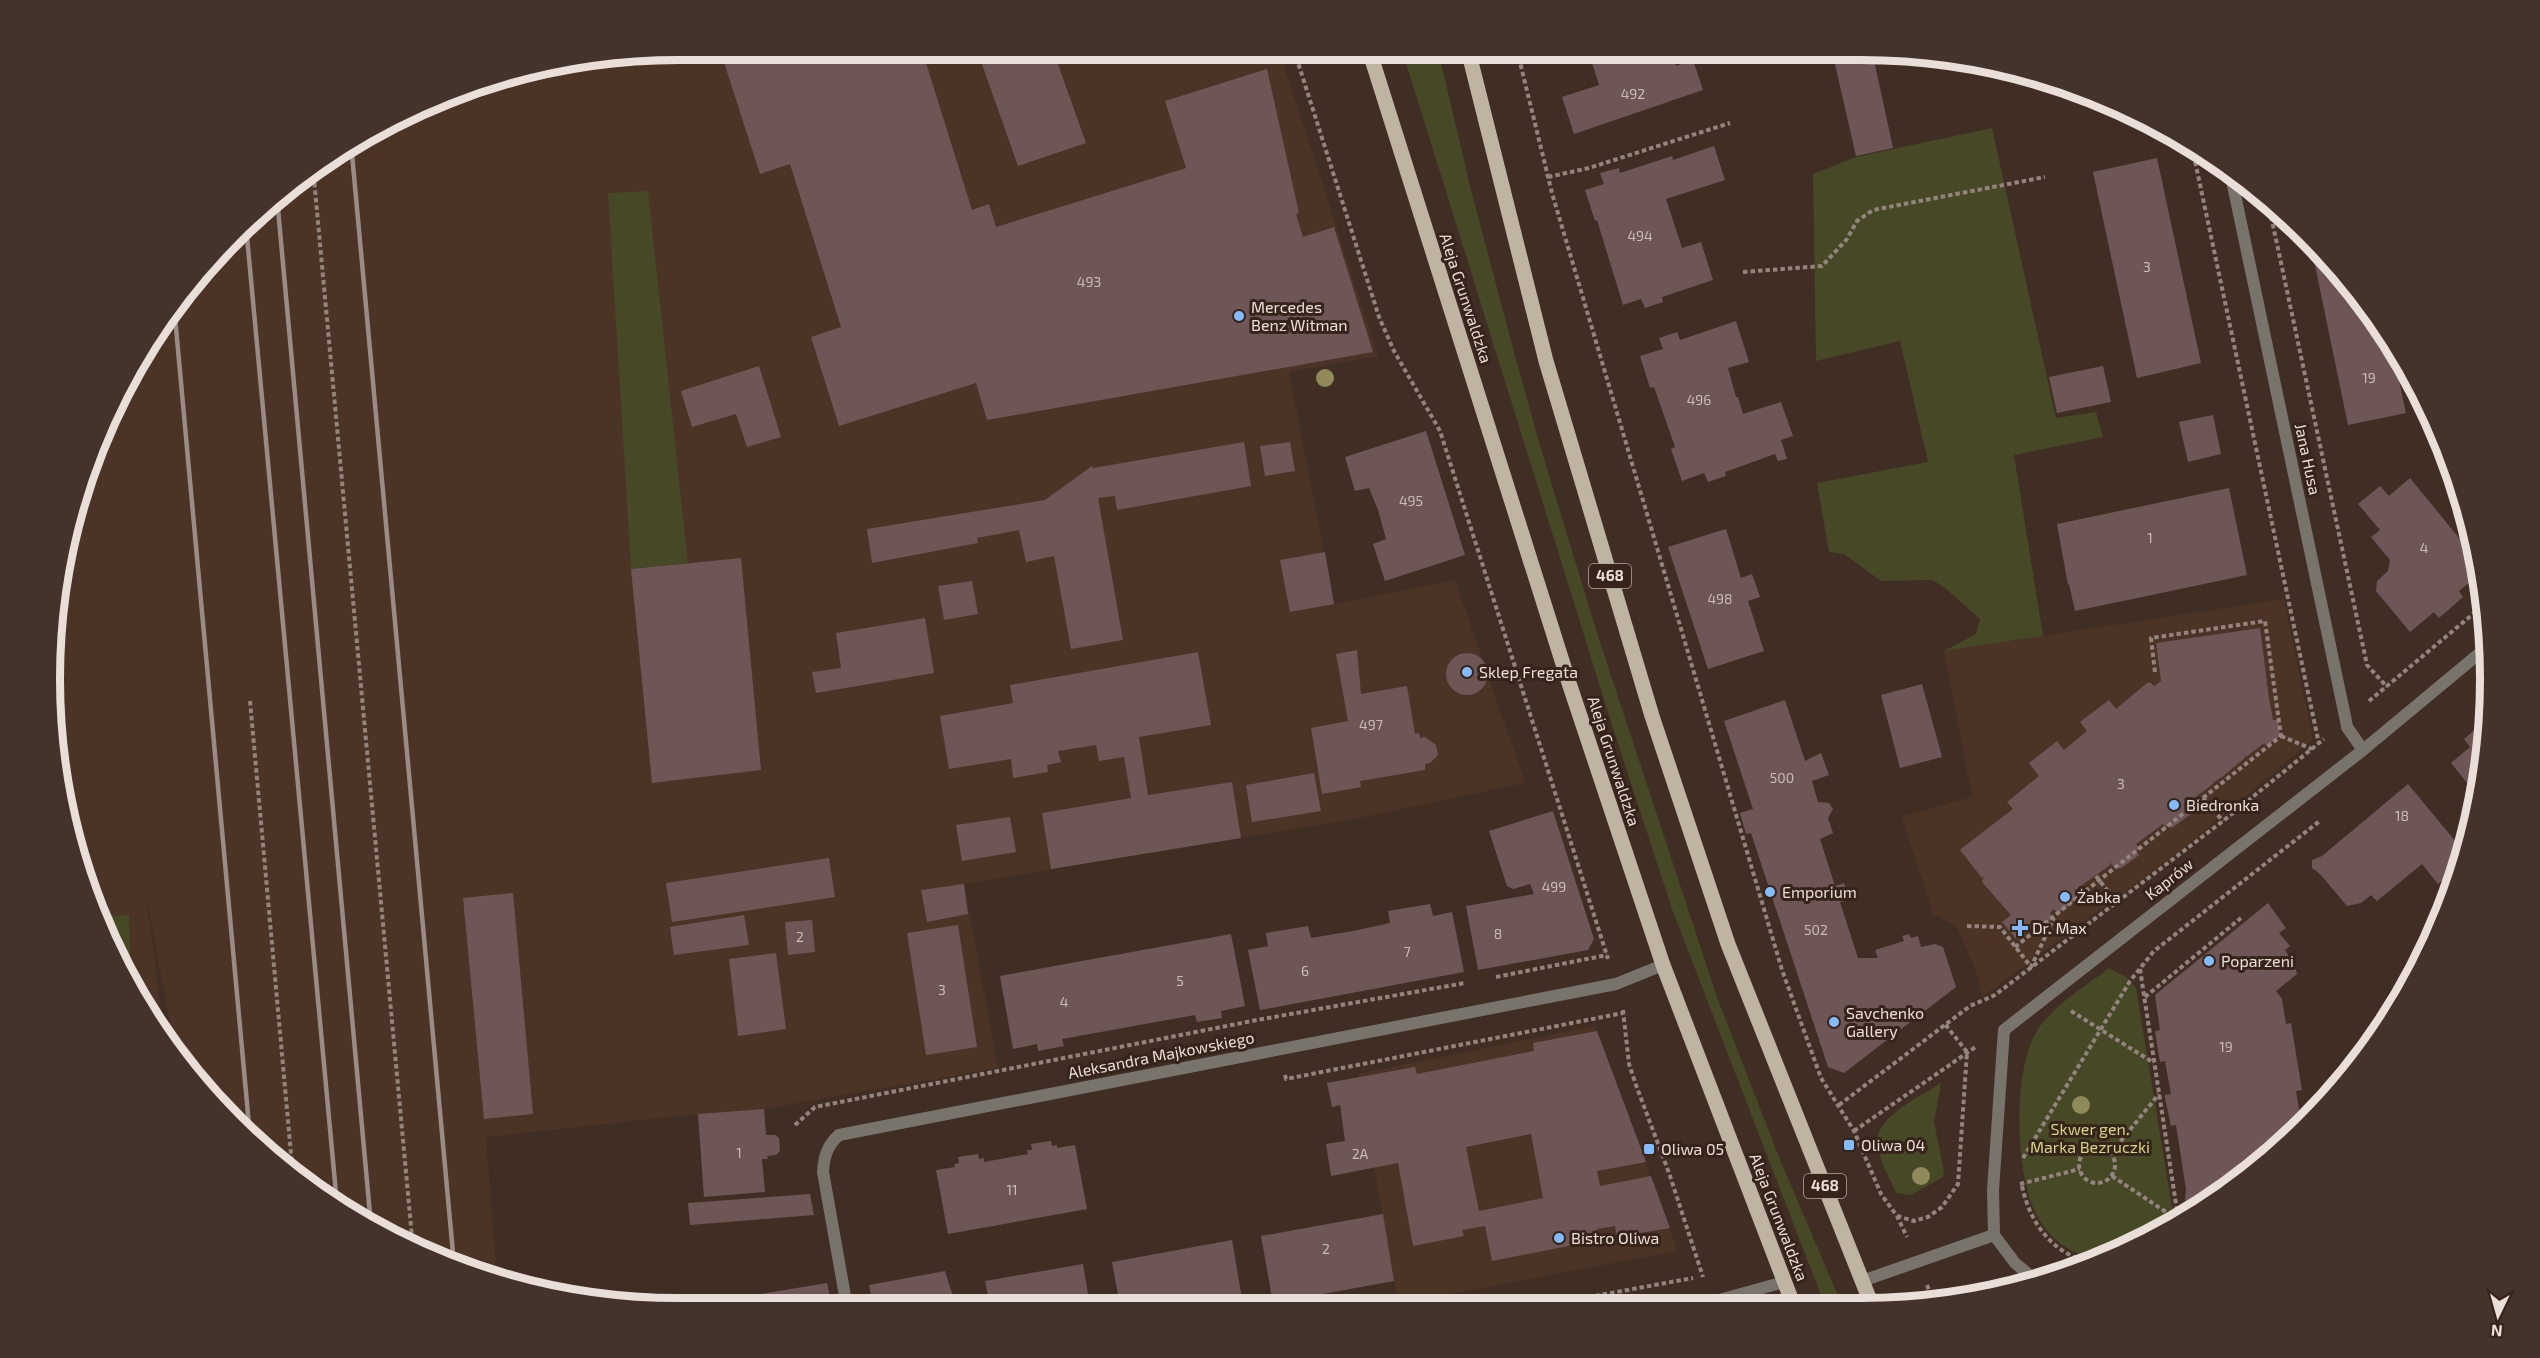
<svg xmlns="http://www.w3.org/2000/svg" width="2540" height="1358" font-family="'Exo 2',sans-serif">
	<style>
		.built { fill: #4b3326 }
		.green { fill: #464826 }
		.building { fill: #6e5657; fill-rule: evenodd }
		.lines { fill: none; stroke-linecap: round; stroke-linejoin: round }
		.path { stroke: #93847d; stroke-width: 4; stroke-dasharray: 4.5 3; stroke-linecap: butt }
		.street { stroke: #79746b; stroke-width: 12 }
		.primary { stroke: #bfb4a3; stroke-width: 15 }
		.rail { stroke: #9a8b84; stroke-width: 4.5 }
		.tree { fill: #908a5a }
		.poi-dot { fill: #84bcfb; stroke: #36241b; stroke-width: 2 }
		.labels { text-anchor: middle; stroke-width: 6; stroke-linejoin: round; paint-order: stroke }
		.number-label { font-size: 14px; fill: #cbbcb8 }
		.shield { fill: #36241b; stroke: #b4a69f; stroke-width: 1.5 }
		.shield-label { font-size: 15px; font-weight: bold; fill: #eaded8 }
		.street-label { font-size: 16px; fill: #eaded8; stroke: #36241b }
		.poi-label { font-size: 16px; fill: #eaded8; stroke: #36241b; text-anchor: start }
		.park-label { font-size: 16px; fill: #d1d586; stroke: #36241b }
		.rim { fill: none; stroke: #eaded8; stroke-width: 8 }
	</style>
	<rect width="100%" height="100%" fill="#402e25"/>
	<!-- built -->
	<g class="built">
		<polygon points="679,50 1279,50 1378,356 1289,372 1334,604 1455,580 1525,783 1364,817 964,884 998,1068 764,1109 698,1114 486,1137 497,1280 400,1243 296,1179 206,1094 176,1055 146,895 165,1041 155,1028 98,920 71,842 51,721 51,637 71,516 98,438 153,334 206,264 296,180 365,134 476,83 557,62"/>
		<polygon points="2284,599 2313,739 2184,848 1982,997 1977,974 1957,927 1933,914 1902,816 1972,797 1944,651"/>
		<polygon points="1594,1026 1678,1251 1398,1304 1358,1074"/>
	</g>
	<!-- green -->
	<g class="green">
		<polygon points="1402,50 1438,50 1471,190 1514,352 1539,442 1597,633 1718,1000 1779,1157 1841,1303 1824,1303 1672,909 1611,722"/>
		<polygon points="1992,128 2056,418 2096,412 2103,437 2014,455 2043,636 1944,651 1976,634 1980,619 1945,588 1932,580 1881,581 1844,554 1829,552 1817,483 1928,462 1900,341 1816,361 1813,174 1856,157"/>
		<polygon points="648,191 688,563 631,569 608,193"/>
		<polygon points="129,915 131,982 131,983 96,916"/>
		<path d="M 2109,968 L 2126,977 L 2136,988 L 2174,1219 C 2160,1227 2115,1257 2103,1258 C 2076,1260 2049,1239 2037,1216 C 2015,1175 2011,1065 2040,1026 C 2057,1003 2086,986 2109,968 Z"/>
		<path d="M 1941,1083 L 1934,1122 L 1944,1171 L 1943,1177 L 1911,1195 L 1896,1193 C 1890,1179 1882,1165 1878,1150 C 1869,1119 1920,1097 1941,1083 Z"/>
	</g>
	<!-- building -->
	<g class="building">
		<polygon points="720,50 922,50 972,210 989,204 996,227 1186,168 1165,101 1267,69 1299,213 1296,214 1303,237 1334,227 1373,352 987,420 976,383 839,426 811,337 841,327 790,164 760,174"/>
		<polygon points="977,50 1053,50 1086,143 1018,166"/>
		<polygon points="1588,50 1671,51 1676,66 1693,60 1703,90 1574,134 1562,97 1599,85"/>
		<polygon points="1832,51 1872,51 1893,148 1856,156"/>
		<polygon points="1714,146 1725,180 1666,199 1682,248 1701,242 1713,280 1662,297 1663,302 1645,308 1641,299 1623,305 1597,220 1595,221 1585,190 1604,184 1600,173 1619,168 1620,173 1672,156 1673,160"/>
		<polygon points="2157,158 2201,363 2137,378 2093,172"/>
		<polygon points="2310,241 2335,264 2391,344 2406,413 2348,425"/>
		<polygon points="1736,321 1749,362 1728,368 1736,397 1738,397 1743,414 1781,402 1793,436 1781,440 1787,459 1778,461 1775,454 1725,472 1726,476 1708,482 1704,473 1682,481 1671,449 1675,447 1654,387 1650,388 1640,356 1663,349 1659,338 1677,332 1680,340"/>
		<polygon points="759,366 781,437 747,447 736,414 692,427 681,391"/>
		<polygon points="2103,366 2111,402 2057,413 2049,377"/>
		<polygon points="2213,415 2221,454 2188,462 2179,422"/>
		<polygon points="1426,431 1465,555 1385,581 1373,544 1386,539 1378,510 1369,488 1355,491 1345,457"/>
		<polygon points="1244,442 1251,486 1117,510 1115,496 1098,498 1123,640 1071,649 1054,556 1026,562 1019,530 977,538 978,543 872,563 867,529 1045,500 1092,466 1093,468"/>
		<polygon points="1290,442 1295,471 1265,476 1260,446"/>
		<polygon points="2410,478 2477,560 2480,574 2459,591 2463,597 2439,618 2434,612 2410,632 2376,591 2377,581 2388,571 2390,560 2371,537 2380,530 2358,504 2380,486 2389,496"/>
		<polygon points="2229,488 2247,575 2075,611 2069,584 2068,585 2057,524"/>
		<polygon points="1726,529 1741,578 1752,574 1760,597 1748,601 1764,651 1708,669 1668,547"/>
		<polygon points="1325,552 1334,604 1290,612 1280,560"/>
		<polygon points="741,558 761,770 652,783 631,569"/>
		<polygon points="972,581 978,614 944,620 938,586"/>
		<polygon points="925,618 934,673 816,693 812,672 841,668 836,633"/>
		<polygon points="2260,628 2269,698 2273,720 2278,720 2280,736 2267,746 2264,743 2246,757 2244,755 2245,758 2222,777 2214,782 2212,780 2214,783 2188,803 2191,808 2188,810 2191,814 2172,828 2169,825 2166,828 2163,824 2136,844 2140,849 2136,851 2139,855 2120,869 2118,866 2115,868 2109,862 2110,865 2078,888 2077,891 2081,896 2059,913 2051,908 2053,910 2050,913 2053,918 2045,924 2041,920 2016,939 2002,922 2011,915 1982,882 1984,876 1982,878 1960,850 1962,848 1964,851 1962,848 2013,809 2007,802 2039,776 2029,763 2057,741 2064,750 2087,731 2080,722 2109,700 2116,709 2147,683 2150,682 2154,686 2161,681 2156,643"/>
		<polygon points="1357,650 1361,694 1407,686 1415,734 1419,733 1420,738 1425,737 1436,745 1438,755 1430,763 1425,764 1425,770 1360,781 1361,787 1322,794 1311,728 1348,721 1336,654"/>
		<polygon points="1198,652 1211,725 1139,737 1148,795 1232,782 1241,838 1051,869 1042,813 1131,798 1124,757 1099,761 1096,745 1058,751 1061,762 1047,765 1048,772 1013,778 1011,759 949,769 940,716 1013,703 1010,685"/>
		<circle cx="1467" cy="674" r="21"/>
		<polygon points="1922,684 1942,757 1900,768 1881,695"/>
		<polygon points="1785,700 1805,761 1821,753 1829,775 1812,781 1818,802 1829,803 1833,809 1828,818 1833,833 1820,839 1835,886 1844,883 1849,900 1840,902 1858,958 1878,958 1875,950 1904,941 1902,936 1909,934 1911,938 1918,936 1921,947 1935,944 1943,947 1956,987 1844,1073 1828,1067 1751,833 1746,834 1740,813 1753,809 1724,721"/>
		<polygon points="2489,718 2478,790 2475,786 2472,789 2451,763 2470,747 2464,739"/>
		<polygon points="1314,773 1321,811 1252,822 1246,785"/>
		<polygon points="2408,784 2461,848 2458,851 2463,858 2460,865 2438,884 2422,864 2377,901 2371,895 2361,903 2347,906 2320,874 2312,868 2312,860 2322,856"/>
		<polygon points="1553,811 1594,939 1588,950 1478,970 1466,906 1534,894 1530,884 1513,889 1507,886 1489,831"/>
		<polygon points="1010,817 1016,852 962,861 956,825"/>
		<polygon points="829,858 835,897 672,922 666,883"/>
		<polygon points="964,884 968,914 927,922 921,890"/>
		<polygon points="513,893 533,1114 484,1119 463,898"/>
		<polygon points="2268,903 2286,928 2279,933 2290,946 2285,950 2294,964 2297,974 2276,991 2282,999 2286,1024 2291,1023 2302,1090 2296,1091 2300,1116 2314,1113 2244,1179 2194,1208 2191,1207 2185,1200 2186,1189 2176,1125 2171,1126 2165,1098 2165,1095 2171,1094 2165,1061 2160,1062 2155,1031 2160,1030 2155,995"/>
		<polygon points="1430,904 1433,916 1452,912 1464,972 1260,1010 1248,950 1268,946 1266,933 1308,926 1311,938 1353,931 1390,923 1388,911"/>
		<polygon points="744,915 749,945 674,955 670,927"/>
		<polygon points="812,920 815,952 788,955 785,922"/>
		<polygon points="958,925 977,1047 926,1055 907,933"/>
		<polygon points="1231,934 1245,1006 1221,1011 1222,1018 1197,1022 1195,1015 1062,1039 1064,1046 1038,1051 1037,1044 1013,1049 1000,976"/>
		<polygon points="776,953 786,1029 738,1036 729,959"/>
		<path d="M 1597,1031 L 1646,1162 L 1597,1171 L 1600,1186 L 1651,1176 L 1670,1228 L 1617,1237 L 1615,1226 L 1597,1229 L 1599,1240 L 1492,1261 L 1485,1226 L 1462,1230 L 1464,1236 L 1413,1246 L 1398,1163 L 1331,1176 L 1326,1144 L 1345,1141 L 1340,1105 L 1332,1107 L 1327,1083 L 1415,1067 L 1417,1074 L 1534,1051 L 1533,1043 ZM 1531,1134 L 1543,1198 L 1479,1211 L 1466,1147 Z"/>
		<polygon points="764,1109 766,1135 775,1135 779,1138 780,1151 776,1155 767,1156 768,1159 762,1159 765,1192 704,1197 698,1114"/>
		<polygon points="1051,1141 1052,1146 1057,1145 1057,1148 1075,1145 1087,1209 948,1234 936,1170 955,1167 954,1164 959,1163 958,1157 978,1154 979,1159 984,1158 984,1162 1028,1154 1027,1150 1032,1150 1031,1144"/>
		<polygon points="810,1194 814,1215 690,1225 688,1203"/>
		<polygon points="1383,1214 1394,1281 1273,1303 1261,1236"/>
		<polygon points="1232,1240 1243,1305 1120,1306 1112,1262"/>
		<polygon points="1083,1264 1090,1306 990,1306 985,1281"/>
		<polygon points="945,1271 956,1306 873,1306 869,1285"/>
		<polygon points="827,1283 832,1307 701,1307 701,1304"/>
	</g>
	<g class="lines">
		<!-- path -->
		<g class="path">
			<polyline points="1294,50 1379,317 1394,351 1440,431 1608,959"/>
			<polyline points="1517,50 1552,193 1782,970 1821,1078 1854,1131 1881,1194 1897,1216 1907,1237"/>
			<polyline points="2192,147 2319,744"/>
			<polyline points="313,168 413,1248"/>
			<polyline points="1548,177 1589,168 1730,123"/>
			<polyline points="2268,202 2367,665 2387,687"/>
			<polyline points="1743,272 1822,266 1847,239 1857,221 1873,210 2045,177"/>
			<polyline points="2155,672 2151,638 2265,621 2281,736"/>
			<polyline points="250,701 293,1176"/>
			<polyline points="2369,701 2485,604"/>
			<polyline points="2281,736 2312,749"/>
			<polyline points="2203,798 2223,821"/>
			<polyline points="2096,876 2117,903"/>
			<polyline points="1967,926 2000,927 2031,967 2054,918"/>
			<polyline points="2015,947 2281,736"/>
			<polyline points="2140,969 2178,1217"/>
			<polyline points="1496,977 1607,955"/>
			<polyline points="2145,997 2241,918"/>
			<polyline points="1623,1010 1629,1064 1636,1085 1669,1173 1703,1277"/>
			<polyline points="2071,1011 2154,1063"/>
			<polyline points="1285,1075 1286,1079 1623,1013"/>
			<polyline points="1839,1105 1970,1006 1995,995 2223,821 2324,739"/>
			<polyline points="795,1125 815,1107 1257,1020 1465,983"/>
			<polyline points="1854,1131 1977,1046"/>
			<circle cx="2097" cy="1165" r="18"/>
			<polyline points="2111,1153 2159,1094"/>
			<polyline points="2023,1158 2130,981 2154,951 2321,820"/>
			<polyline points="2112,1176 2175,1218"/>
			<polyline points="2020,1184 2080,1169"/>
			<path d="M 2022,1186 C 2030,1224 2054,1256 2094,1263"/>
			<polyline points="1897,1216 1914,1221 1928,1217 1942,1207 1958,1184 1967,1052 1945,1024"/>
			<polyline points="1927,1285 1934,1303"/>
			<polyline points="1551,1304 1693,1278"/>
			<polyline points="1422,1305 1440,1301 1445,1305"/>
		</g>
		<!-- street -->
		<g class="street">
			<polyline points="2230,171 2346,721 2347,727 2363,750"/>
			<polyline points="1994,1235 1993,1190 2004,1030 2363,750 2487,647"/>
			<polyline points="1994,1235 2015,1263 2034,1279"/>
			<polyline points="1862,1281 1994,1235"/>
			<polyline points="1705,1304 1784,1282"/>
			<path d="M 847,1307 L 823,1172 C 824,1156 827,1146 839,1135 L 1616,984 L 1663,965"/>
		</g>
		<!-- primary -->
		<g class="primary">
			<polyline points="1369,50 1570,686 1663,965 1793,1304"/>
			<polyline points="1468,50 1546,361 1652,716 1728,944 1871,1303"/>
		</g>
		<!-- rail -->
		<g class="rail">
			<polyline points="351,143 454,1264"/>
			<polyline points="277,198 371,1225"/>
			<polyline points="246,226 337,1204"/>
			<polyline points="174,306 250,1136"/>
		</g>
	</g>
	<!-- trees -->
	<g class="tree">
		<circle cx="1325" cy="378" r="9"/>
		<circle cx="2081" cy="1105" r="9"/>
		<circle cx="1921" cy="1176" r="9"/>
	</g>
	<!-- markers -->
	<g class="poi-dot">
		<circle cx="1239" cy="316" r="6"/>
		<circle cx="1467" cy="672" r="6"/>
		<circle cx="2174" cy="805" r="6"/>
		<circle cx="1770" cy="892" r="6"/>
		<circle cx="2065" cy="897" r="6"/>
		<path d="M2017 919h6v6h6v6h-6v6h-6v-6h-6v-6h6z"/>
		<circle cx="2209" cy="961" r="6"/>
		<circle cx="1834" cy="1022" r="6"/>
		<rect x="1843" y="1139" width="12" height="12" rx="3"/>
		<rect x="1643" y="1143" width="12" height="12" rx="3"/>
		<circle cx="1559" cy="1238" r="6"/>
	</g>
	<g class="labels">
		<!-- number labels -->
		<g class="number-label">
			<text x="1633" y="99">492</text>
			<text x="1640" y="241">494</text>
			<text x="2147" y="272">3</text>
			<text x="1089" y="287">493</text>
			<text x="2369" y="383">19</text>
			<text x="1699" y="405">496</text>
			<text x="1411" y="506">495</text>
			<text x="2150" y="543">1</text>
			<text x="2424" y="553">4</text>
			<text x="1720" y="604">498</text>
			<text x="1371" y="730">497</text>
			<text x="1782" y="783">500</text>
			<text x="2121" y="789">3</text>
			<text x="2402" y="821">18</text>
			<text x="1554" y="892">499</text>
			<text x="1816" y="935">502</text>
			<text x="1498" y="939">8</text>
			<text x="800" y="942">2</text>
			<text x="1407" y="957">7</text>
			<text x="1305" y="976">6</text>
			<text x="1180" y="986">5</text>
			<text x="942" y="995">3</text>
			<text x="1064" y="1007">4</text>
			<text x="2226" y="1052">19</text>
			<text x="739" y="1158">1</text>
			<text x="1360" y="1159">2A</text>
			<text x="1012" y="1195">11</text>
			<text x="1326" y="1254">2</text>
		</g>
		<!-- shield labels -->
		<g class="shield">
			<rect x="1589" y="564" width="42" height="24" rx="4.5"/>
			<rect x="1804" y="1174" width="42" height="24" rx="4.5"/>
		</g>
		<g class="shield-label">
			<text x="1610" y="581">468</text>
			<text x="1825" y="1191">468</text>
		</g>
		<!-- street labels -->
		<g class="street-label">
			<text transform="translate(1466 298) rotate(72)" y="6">Aleja Grunwaldzka</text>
			<text transform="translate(2308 459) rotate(78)" y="6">Jana Husa</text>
			<text transform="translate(1614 761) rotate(72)" y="6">Aleja Grunwaldzka</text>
			<text transform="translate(2169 879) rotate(-38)" y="6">Kaprów</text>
			<text transform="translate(1161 1055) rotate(-11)" y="6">Aleksandra Majkowskiego</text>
			<text transform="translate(1779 1217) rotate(69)" y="6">Aleja Grunwaldzka</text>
		</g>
		<!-- poi labels -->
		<g class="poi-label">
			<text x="1251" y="313">Mercedes<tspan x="1251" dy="18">Benz Witman</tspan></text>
			<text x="1479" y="678">Sklep Fregata</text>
			<text x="2186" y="811">Biedronka</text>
			<text x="1782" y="898">Emporium</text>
			<text x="2077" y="903">Żabka</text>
			<text x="2032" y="934">Dr. Max</text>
			<text x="2221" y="967">Poparzeni</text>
			<text x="1846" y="1019">Savchenko<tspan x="1846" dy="18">Gallery</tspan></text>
			<text x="1861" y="1151">Oliwa 04</text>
			<text x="1661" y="1155">Oliwa 05</text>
			<text x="1571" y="1244">Bistro Oliwa</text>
		</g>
		<!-- park labels -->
		<g class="park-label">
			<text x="2090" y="1135">Skwer gen.<tspan x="2090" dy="18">Marka Bezruczki</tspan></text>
		</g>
	</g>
	<!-- crop -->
	<path d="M0 0H2540V1358H0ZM679 60H1861A619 619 0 0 1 2480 679V679A619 619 0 0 1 1861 1298H679A619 619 0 0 1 60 679V679A619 619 0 0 1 679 60Z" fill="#44332a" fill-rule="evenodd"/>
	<path class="rim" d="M679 60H1861A619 619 0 0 1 2480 679V679A619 619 0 0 1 1861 1298H679A619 619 0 0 1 60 679V679A619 619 0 0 1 679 60Z"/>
	<!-- north arrow -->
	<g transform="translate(2498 1316) rotate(185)" stroke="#36241b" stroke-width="4.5" paint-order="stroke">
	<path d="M0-4.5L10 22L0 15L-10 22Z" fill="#eaded8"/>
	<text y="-9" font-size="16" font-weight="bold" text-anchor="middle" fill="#eaded8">N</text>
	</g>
</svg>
